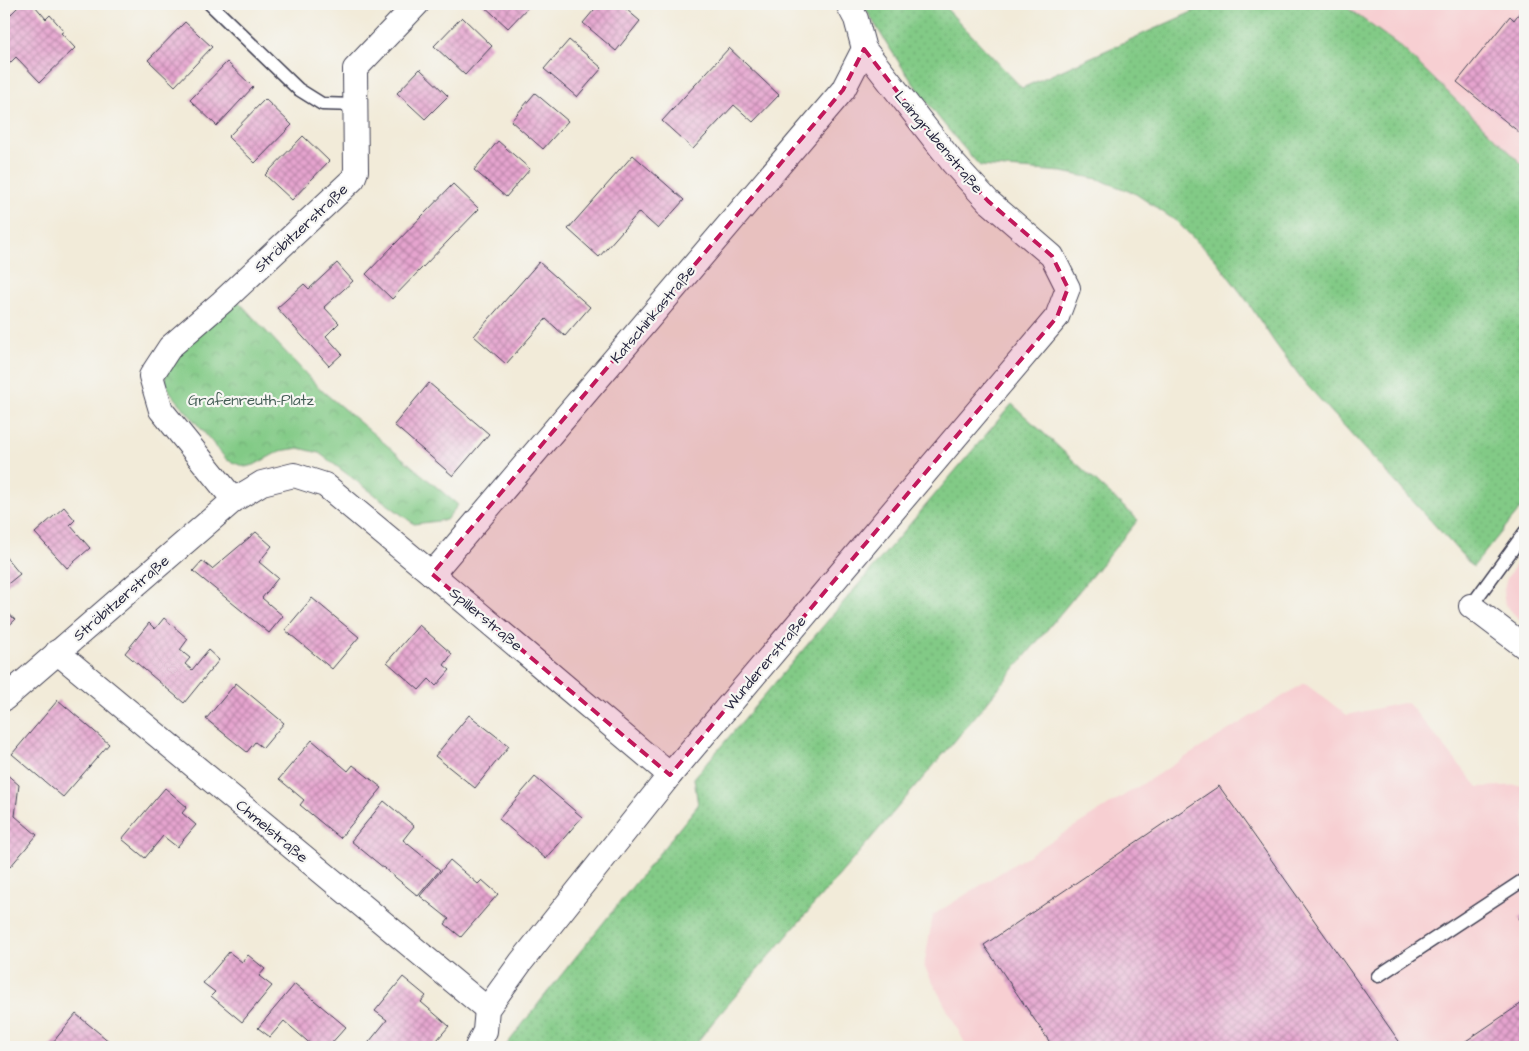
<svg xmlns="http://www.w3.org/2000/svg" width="1529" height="1051" font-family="'Architects Daughter',sans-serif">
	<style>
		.built { fill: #f7cfd2 }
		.grass { fill: url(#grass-dots); stroke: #527660 }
		.park { fill: url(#park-crowns); stroke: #527660 }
		.building { fill: url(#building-cross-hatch) }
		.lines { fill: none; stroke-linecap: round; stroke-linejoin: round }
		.lane-casing { stroke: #414053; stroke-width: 15 }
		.street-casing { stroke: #414053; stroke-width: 26 }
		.lane { stroke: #fff; stroke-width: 12 }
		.street { stroke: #fff; stroke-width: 24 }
		.marked { fill: #c2185b; fill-opacity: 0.2; stroke: #c2185b; stroke-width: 4; stroke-dasharray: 10 6; stroke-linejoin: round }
		.labels { text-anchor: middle; stroke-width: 4.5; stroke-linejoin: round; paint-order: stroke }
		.street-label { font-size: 15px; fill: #22223b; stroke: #f6f6f2 }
		.park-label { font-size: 15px; fill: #445d55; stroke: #f6f6f2 }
	</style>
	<defs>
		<pattern id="grass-dots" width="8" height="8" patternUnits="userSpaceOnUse" patternTransform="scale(1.25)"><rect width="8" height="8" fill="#82ca86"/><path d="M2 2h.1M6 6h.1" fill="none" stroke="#70ad75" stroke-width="1.8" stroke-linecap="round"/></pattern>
		<pattern id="park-crowns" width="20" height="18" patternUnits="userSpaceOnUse" patternTransform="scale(1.25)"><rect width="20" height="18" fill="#82ca86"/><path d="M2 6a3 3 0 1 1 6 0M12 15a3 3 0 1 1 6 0" fill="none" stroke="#70ad75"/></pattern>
		<pattern id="building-cross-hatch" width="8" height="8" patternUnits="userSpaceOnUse" patternTransform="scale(1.25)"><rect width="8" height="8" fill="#e6a4cf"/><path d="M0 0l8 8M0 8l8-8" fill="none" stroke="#ba85a9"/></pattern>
	</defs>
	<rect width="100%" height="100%" fill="#f6f6f2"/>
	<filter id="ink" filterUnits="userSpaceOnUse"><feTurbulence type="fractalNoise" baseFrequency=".02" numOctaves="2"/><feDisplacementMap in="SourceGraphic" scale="10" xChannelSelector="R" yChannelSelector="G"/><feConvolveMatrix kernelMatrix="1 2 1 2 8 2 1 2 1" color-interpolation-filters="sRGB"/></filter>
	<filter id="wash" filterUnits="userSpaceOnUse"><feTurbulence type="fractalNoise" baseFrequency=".0096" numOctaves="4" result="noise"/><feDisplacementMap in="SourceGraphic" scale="20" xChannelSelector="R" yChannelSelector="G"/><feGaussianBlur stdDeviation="1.12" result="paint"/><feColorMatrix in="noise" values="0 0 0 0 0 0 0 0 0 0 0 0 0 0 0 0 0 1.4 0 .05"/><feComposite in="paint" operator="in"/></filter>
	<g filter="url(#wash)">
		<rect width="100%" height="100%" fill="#f2ebd9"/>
		<!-- built -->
		<g class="built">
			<polygon points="1342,4 1525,4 1525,167 1401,47"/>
			<polygon points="1525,551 1525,624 1516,616 1505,605 1503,592 1507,578"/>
			<polygon points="1304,683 1347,715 1407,702 1478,787 1525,785 1525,1047 967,1047 924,966 933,915"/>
		</g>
		<!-- grass -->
		<g class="grass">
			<path d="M 863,4 L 942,4 L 1022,88 L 1210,4 L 1342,4 L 1401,47 L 1525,167 L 1525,503 L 1473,567 L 1305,383 L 1275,343 L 1247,301 L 1215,259 L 1176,221 L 1136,194 L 1098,179 L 1062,172 L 980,166 C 933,115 897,63 863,4 Z"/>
			<polygon points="1012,404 1138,520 953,743 713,1022 693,1047 505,1047 542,999 698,805 694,778"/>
		</g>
		<!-- park -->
		<path class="park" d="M 238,301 L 320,389 L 458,505 L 446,520 L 414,524 L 319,453 L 299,448 L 280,451 L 254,465 L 245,467 L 227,460 L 171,393 C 163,379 164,372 171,357 Z"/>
		<g id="blocks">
			<!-- building -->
			<g class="building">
				<polygon points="19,4 35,4 35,6 46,19 50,15 64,31 61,33 75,48 40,82 16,57 6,67 4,65 4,21 20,5"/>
				<polygon points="482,4 529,4 530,5 508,28"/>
				<polygon points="599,4 620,4 640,21 616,51 583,23"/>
				<polygon points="1525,5 1525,137 1457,82 1510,16 1514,20"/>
				<polygon points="462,17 492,46 465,75 434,46"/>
				<polygon points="185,22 212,47 175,86 148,60"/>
				<polygon points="569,40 602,68 577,97 544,69"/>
				<polygon points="729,48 779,95 753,122 734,105 693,149 662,121"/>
				<polygon points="227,62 253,87 217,126 190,100"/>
				<polygon points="420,69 448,96 425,119 397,93"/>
				<polygon points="535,93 568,121 543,149 511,121"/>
				<polygon points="265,99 292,125 255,163 228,137"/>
				<polygon points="303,136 329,161 292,200 265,175"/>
				<polygon points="498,141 530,169 506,197 474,170"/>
				<polygon points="633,155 684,200 658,229 639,212 599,257 568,229"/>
				<polygon points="453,184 479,209 392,299 366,274"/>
				<polygon points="539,262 590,307 565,336 546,319 506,364 474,336"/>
				<polygon points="337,263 353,281 324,307 339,323 326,336 342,354 329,366 277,308 304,284 309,289"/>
				<polygon points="429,383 489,434 453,476 394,425"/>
				<polygon points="64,507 75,520 70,525 90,548 67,568 35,533"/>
				<polygon points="256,532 272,546 259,562 278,578 262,598 283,616 269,633 193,571 202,561 212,569"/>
				<polygon points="4,555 20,574 4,587"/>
				<polygon points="312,598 359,637 332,669 285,630"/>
				<polygon points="4,608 15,620 4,630"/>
				<polygon points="164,618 188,639 180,650 190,658 185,664 192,670 208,650 219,660 184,703 125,653 149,623 155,629"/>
				<polygon points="419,625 452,654 444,665 450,670 436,686 429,679 419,690 387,662"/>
				<polygon points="236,683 284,723 263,748 255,742 247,752 206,719"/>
				<polygon points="58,700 109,744 63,797 12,754"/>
				<polygon points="469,715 509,746 475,788 435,756"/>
				<polygon points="312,740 348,771 353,765 382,788 340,838 300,805 304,800 279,779"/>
				<polygon points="4,772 19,785 15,816 37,835 10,867 4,862"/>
				<polygon points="535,777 582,817 546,859 499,819"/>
				<polygon points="1219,786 1348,968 1403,1047 1053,1047 984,945"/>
				<polygon points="165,788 187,807 182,813 196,825 177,847 163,836 145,858 122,839"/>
				<polygon points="384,801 414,826 403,840 440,870 418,896 351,841"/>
				<polygon points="450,860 478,884 482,880 498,894 461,937 445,924 449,919 420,896"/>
				<polygon points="1525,914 1525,926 1519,918"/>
				<polygon points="229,952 242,962 248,955 265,969 259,976 272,986 242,1022 211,996 215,992 203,983"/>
				<polygon points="403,977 426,996 421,1002 449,1026 431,1047 365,1047 387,1020 375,1011"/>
				<polygon points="295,984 346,1027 328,1047 314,1047 284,1021 270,1037 258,1028"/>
				<polygon points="1525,1001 1525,1047 1457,1047"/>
				<polygon points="76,1014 116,1047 49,1047"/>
			</g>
		</g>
	</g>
	<g filter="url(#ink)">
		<use href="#blocks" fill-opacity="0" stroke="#414053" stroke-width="1"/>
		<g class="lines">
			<!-- lane casing -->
			<g class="lane-casing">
				<g id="lane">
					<polyline points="210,4 298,89 322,104 356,105"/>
					<polyline points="1471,606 1525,532"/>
					<polyline points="1378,976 1525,879"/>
				</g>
			</g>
			<!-- street casing -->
			<g class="street-casing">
				<g id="street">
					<polyline points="234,500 161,410 151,376 170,347 222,302 353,179 356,171 355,69 417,4"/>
					<polyline points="432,574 843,90 864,49"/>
					<polyline points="1471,606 1525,647"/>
					<polyline points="57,652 487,1009"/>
					<polyline points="4,699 234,500 262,483 294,475 325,485 432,574 670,775"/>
					<polyline points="477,1047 485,1031 487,1009 521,962 670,775 1057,317 1068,288 1052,256 988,201 953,163 864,49 856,19 848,4"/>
				</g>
			</g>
			<!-- lane -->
			<use href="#lane" class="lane"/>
			<!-- street -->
			<use href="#street" class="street"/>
		</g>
	</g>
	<!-- marked area -->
	<path class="marked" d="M 864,49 L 953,163 L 988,201 L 1052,256 L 1068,288 L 1057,317 L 670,775 L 432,574 L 843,90 Z"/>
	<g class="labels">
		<!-- street labels -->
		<g class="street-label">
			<text transform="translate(939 142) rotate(50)" y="5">Laimgrubenstraße</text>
			<text transform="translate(301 228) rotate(-43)" y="5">Ströbitzerstraße</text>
			<text transform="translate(653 314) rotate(-50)" y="5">Katschinkastraße</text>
			<text transform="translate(121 598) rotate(-41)" y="5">Ströbitzerstraße</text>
			<text transform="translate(486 619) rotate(40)" y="5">Spillerstraße</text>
			<text transform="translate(765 663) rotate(-50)" y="5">Wundererstraße</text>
			<text transform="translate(272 831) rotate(40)" y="5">Chmelstraße</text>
		</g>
		<!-- park labels -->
		<g class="park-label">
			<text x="251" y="405">Grafenreuth-Platz</text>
		</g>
	</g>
	<!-- margin -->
	<rect width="1529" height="1051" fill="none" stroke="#f6f6f2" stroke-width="20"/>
</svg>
